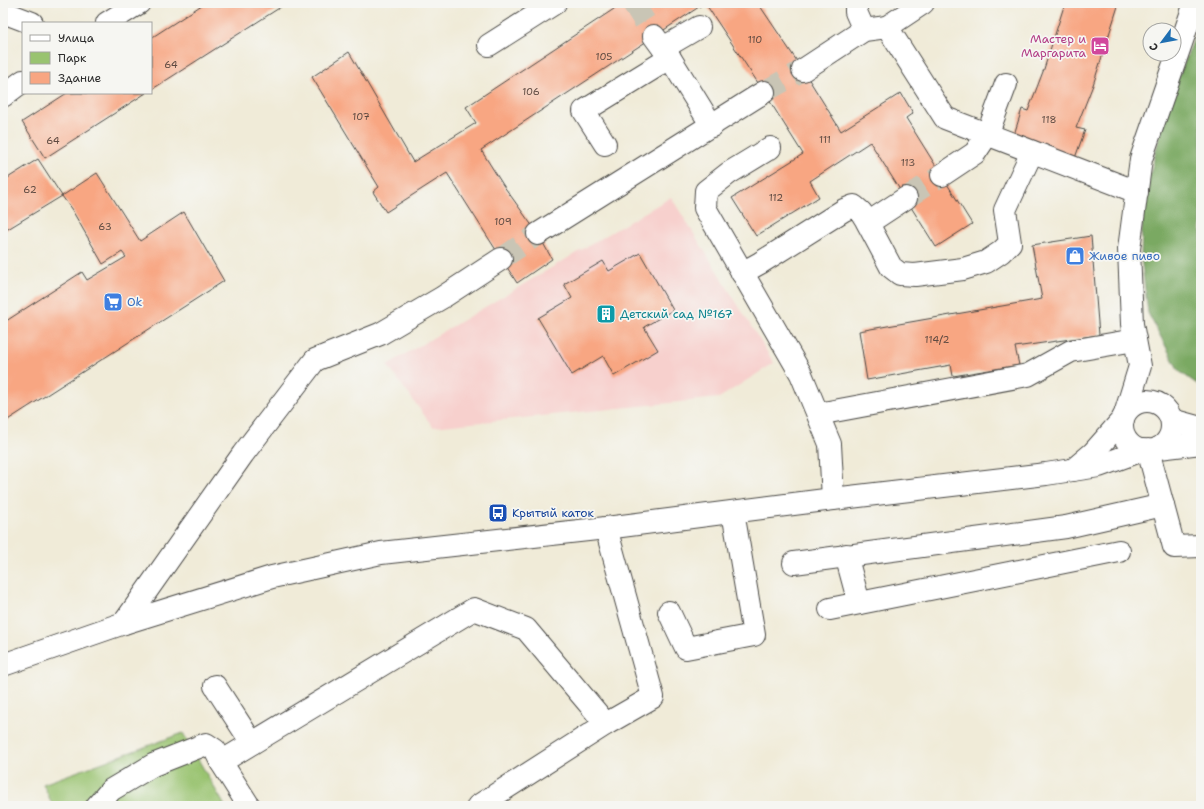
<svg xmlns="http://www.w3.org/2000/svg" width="1204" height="809" font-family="'Shantell Sans',sans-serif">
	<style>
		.built { fill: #f7d0cd }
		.green { fill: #99c370; stroke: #62774e }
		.forest { fill: #7aa962; stroke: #526a46 }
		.building { fill: #f8a682 }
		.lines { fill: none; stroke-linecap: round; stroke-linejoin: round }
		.minor-tunnel { stroke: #c9c5b5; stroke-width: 22; stroke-dasharray: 22 11; stroke-linecap: butt }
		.minor-casing { stroke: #494845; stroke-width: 24 }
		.minor { stroke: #fff; stroke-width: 22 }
		.labels { text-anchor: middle; stroke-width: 3.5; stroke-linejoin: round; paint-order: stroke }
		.number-label { font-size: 10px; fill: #5e4a41 }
		.hotel-label { font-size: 12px; fill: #b23c85; stroke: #f6f6f2; text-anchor: end }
		.shop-label { font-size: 12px; fill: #366cbe; stroke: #f6f6f2; text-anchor: start }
		.culture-label { font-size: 12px; fill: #0d838f; stroke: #f6f6f2; text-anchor: start }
		.transit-label { font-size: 12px; fill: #164399; stroke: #f6f6f2; text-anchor: start }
	</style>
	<rect width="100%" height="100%" fill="#f6f6f2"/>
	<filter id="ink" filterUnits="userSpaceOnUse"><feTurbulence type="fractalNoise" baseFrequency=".025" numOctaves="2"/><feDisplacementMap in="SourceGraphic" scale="8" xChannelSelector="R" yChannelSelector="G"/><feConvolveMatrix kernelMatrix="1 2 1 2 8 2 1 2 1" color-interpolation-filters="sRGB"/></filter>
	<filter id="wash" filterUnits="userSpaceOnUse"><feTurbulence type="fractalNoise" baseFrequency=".012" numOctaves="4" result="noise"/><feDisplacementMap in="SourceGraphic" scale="16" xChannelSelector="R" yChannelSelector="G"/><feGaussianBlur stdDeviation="0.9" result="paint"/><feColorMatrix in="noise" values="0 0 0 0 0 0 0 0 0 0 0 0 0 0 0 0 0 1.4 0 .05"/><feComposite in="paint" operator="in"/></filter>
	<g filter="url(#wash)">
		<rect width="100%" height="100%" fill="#f0ebd8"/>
		<!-- built -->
		<polygon class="built" points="671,197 774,363 719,398 433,427 387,365"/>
		<!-- green -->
		<polygon class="green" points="183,733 225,806 53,806 43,784"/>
		<!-- forest -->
		<polygon class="forest" points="1201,21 1201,387 1179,371 1148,313 1141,257 1143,204 1167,106"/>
		<g id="blocks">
			<!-- building -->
			<g class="building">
				<polygon points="205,3 287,3 151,90 151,38"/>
				<polygon points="623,3 758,3 803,70 841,131 901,93 913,113 906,118 972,224 936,247 870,142 810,181 819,197 756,236 732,198 803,154 764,92 705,3 481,150 503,185 538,234 552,259 517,283 447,173 386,212 373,192 379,187 312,77 349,52 413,162 476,123 466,107"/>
				<polygon points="1065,3 1119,3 1093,85 1076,128 1085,130 1075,158 1013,138 1022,109 1028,111 1044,69"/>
				<polygon points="67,93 146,93 45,158 22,122"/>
				<polygon points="38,159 62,196 97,173 140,241 184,212 224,281 3,423 3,323 82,272 87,280 126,257 122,252 103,264 72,210 62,196 3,232 3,181"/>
				<polygon points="1091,236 1099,335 1015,347 1019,365 953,376 951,365 867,380 859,331 1042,299 1032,245"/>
				<polygon points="640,253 673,310 644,327 658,350 614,376 603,356 572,375 538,318 572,298 564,284 603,261 609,271"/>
			</g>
		</g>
	</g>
	<g filter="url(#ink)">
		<use href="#blocks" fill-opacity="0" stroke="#494845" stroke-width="1"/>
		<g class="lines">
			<!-- minor-tunnel -->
			<g class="minor-tunnel">
				<polyline points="633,3 654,36"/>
				<polyline points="764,92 803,70"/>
				<polyline points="906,198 942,175"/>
				<polyline points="501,259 538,234"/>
			</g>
			<!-- minor casing -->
			<g class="minor-casing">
				<g id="minor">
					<polyline points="856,3 856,12 864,30"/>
					<polyline points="3,12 32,23"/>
					<polyline points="107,23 139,3"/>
					<polyline points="887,27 923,3"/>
					<polyline points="654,36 670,58 712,126"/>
					<polyline points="489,45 555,3"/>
					<polyline points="663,48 699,27"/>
					<polyline points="803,70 864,30 887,27 945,118 1137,192"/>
					<polyline points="3,96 23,81"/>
					<polyline points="605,144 584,111 670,58"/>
					<polyline points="770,148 729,173 706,191 705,208 801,374 830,444 833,499"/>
					<polyline points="942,175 975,153 987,135 1006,84"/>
					<polyline points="868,223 906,198"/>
					<polyline points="538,234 764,92"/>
					<polyline points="742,273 760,263 844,210 854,206 861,212 866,220 891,267 900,274 915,275 963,269 986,262 1001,252 1010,243 1005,210 1032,152"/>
					<circle cx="1147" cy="426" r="25"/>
					<polyline points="1126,411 1140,366 1132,324 1129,249 1141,159 1195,3"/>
					<polyline points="818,414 1028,375 1071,351 1135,340"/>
					<polyline points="1172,420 1201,428"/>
					<polyline points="1159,448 1201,443"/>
					<polyline points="1148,450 1174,547 1201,546"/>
					<polyline points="1073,470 1093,453 1123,419"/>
					<polyline points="846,555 859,603"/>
					<polyline points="794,563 1066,527 1163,505"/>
					<polyline points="830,609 1119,551"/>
					<polyline points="669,612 686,648 754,635 733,512"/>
					<polyline points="124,623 243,454 315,360 380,334 443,297 501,259"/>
					<polyline points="3,665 124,623 272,577 381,553 606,528 833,499 1046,474 1099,466 1143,450"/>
					<polyline points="215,686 252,743"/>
					<polyline points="97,806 111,790 153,765 206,744 215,750 221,762"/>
					<polyline points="249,806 221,762 474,609 526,629 606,724"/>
					<polyline points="478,806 606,724 653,697 606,528"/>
				</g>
			</g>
			<!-- minor -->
			<use href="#minor" class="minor"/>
		</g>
	</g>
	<!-- icons -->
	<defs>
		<g id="hotel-square" transform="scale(1)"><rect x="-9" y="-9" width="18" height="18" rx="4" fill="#d1479c" stroke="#f6f6f2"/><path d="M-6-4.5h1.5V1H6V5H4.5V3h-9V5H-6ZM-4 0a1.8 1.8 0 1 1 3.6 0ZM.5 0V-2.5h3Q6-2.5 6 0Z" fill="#fff"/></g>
		<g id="shop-square" transform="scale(1)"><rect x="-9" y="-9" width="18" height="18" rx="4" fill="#3f7fe0" stroke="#f6f6f2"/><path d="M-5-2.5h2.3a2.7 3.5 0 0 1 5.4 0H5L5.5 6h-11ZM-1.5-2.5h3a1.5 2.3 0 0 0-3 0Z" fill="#fff"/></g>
		<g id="supermarket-square" transform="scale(1)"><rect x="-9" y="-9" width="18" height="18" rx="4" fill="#3f7fe0" stroke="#f6f6f2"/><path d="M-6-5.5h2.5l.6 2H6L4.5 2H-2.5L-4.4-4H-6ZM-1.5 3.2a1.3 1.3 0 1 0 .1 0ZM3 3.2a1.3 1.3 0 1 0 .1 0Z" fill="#fff"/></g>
		<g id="building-square" transform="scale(1)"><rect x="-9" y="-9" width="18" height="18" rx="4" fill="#0f9aa8" stroke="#f6f6f2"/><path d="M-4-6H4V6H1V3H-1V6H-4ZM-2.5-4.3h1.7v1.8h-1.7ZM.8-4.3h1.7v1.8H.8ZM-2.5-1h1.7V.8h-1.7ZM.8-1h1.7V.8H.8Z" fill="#fff"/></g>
		<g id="bus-square" transform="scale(1)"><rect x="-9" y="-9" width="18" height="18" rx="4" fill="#1a4fb4" stroke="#f6f6f2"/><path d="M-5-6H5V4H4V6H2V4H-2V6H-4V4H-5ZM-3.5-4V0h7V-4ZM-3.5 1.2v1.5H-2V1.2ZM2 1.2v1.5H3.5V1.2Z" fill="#fff"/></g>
	</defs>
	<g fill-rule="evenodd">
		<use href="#hotel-square" x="1100" y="46"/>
		<use href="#shop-square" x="1075" y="256"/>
		<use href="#supermarket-square" x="113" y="302"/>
		<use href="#building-square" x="606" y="314"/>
		<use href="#bus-square" x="498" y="513"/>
	</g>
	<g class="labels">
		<!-- number labels -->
		<g class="number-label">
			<text x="755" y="43">110</text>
			<text x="604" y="60">105</text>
			<text x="171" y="68">64</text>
			<text x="531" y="95">106</text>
			<text x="361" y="120">107</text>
			<text x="1049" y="123">118</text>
			<text x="825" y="143">111</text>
			<text x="53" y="144">64</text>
			<text x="908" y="166">113</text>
			<text x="30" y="193">62</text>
			<text x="776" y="201">112</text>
			<text x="503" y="225">109</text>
			<text x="105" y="230">63</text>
			<text x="937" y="343">114/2</text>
		</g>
		<!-- hotel labels -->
		<g class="hotel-label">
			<text x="1086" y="43">Мастер и<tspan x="1086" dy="14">Маргарита</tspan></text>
		</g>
		<!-- shop labels -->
		<g class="shop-label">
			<text x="1089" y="260">Живое пиво</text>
			<text x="127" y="306">Ok</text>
		</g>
		<!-- culture labels -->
		<g class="culture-label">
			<text x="620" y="318">Детский сад №167</text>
		</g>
		<!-- transit labels -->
		<g class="transit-label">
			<text x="512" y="517">Крытый каток</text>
		</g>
	</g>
	<!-- margin -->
	<rect width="1204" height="809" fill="none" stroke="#f6f6f2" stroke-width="16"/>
	<!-- legend -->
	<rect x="22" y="22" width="130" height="72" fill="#f6f6f2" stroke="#a5a5a2"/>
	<rect x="30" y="35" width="20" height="6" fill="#ffffff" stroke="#a5a5a2"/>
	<text x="58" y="42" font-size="12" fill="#2b2b2b">Улица</text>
	<rect x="30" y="52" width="20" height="12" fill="#99c370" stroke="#a5a5a2"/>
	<text x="58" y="62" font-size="12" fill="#2b2b2b">Парк</text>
	<rect x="30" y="72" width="20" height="12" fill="#f8a682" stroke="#a5a5a2"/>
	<text x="58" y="82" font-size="12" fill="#2b2b2b">Здание</text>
	<!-- north arrow -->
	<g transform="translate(1162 42) rotate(238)"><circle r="19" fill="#f6f6f2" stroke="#a5a5a2"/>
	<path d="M0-3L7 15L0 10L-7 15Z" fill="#1f6fb2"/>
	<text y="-6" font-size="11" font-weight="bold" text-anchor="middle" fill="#2b2b2b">С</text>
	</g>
</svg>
